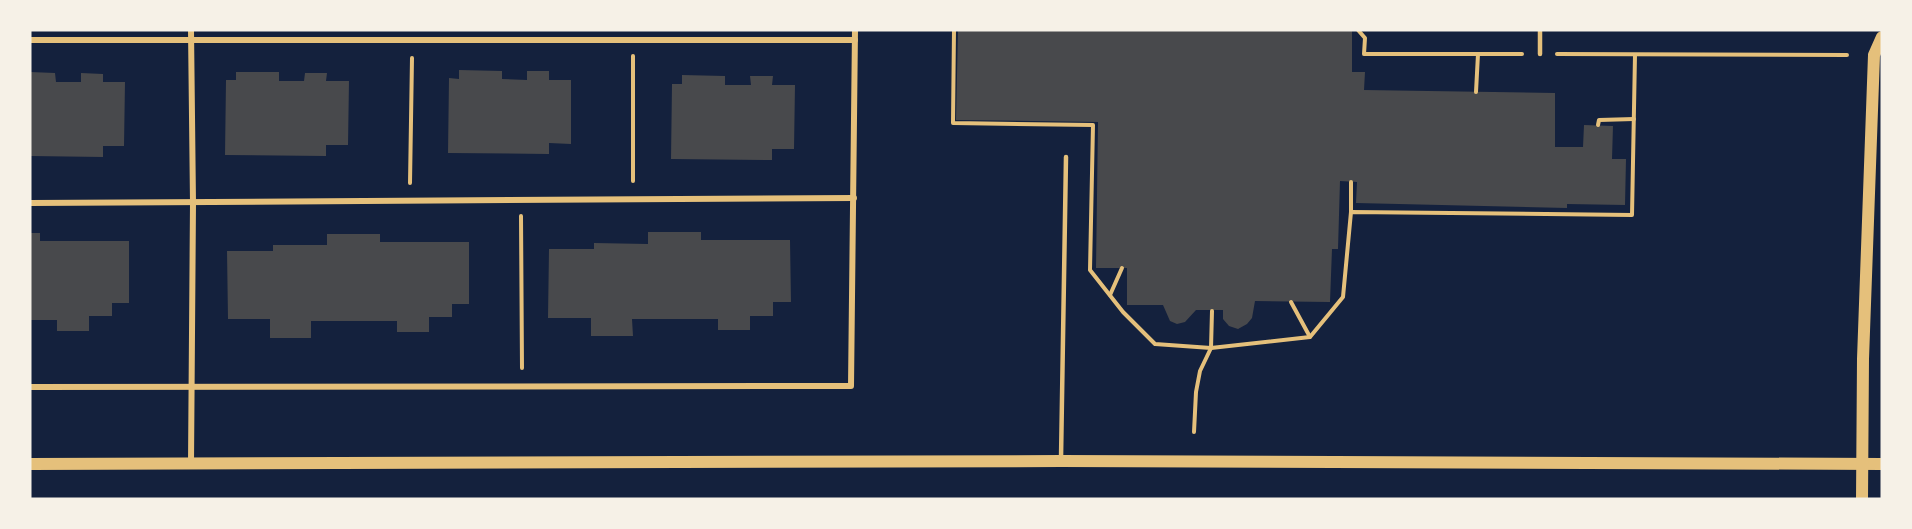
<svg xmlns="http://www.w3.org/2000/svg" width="1912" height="529" font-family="'Nunito Sans',sans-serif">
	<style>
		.building { fill: #48494c }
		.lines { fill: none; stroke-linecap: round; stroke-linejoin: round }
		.path { stroke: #e5c07b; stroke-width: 4 }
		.service { stroke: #e5c07b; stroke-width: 4.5 }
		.minor { stroke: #e5c07b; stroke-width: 6 }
		.secondary { stroke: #e5c07b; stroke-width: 12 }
	</style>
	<rect width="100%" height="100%" fill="#14213d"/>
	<!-- building -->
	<g class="building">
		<polygon points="958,30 1352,30 1352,72 1365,72 1364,90 1555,93 1555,147 1583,147 1584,125 1613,126 1612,159 1626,159 1625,205 1567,204 1567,208 1356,203 1357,182 1340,181 1338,249 1332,249 1330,302 1255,301 1252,318 1247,324 1238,329 1229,326 1223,319 1223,310 1196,310 1185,322 1177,324 1170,321 1163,305 1127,305 1127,268 1096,268 1098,122 956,120"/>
		<polygon points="459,70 502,71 502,79 527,80 527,71 549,71 549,80 571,80 571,144 549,143 549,154 448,153 449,78 459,79"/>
		<polygon points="30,72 55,73 56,82 81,82 81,73 103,74 103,82 125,82 124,146 103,146 103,157 30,156"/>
		<polygon points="236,72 279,72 279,81 304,81 305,73 327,73 326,81 349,81 348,145 326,145 326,156 225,155 226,80 236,80"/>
		<polygon points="682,75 725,76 725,85 751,85 750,76 773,76 772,85 795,85 794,149 772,149 772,160 671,159 672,84 682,84"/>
		<polygon points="648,232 701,232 701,240 790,240 791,302 773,302 773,316 750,316 750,330 718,330 718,319 632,319 633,336 591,336 591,318 548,318 549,249 594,249 594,243 648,244"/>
		<polygon points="30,233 40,233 40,241 129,241 129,303 112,303 112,316 89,316 89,331 57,331 57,320 30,320"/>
		<polygon points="327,234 380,234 380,242 469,242 469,304 452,304 452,317 429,317 429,332 397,332 397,321 311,321 311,338 270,338 270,319 228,319 227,251 273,251 273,245 327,245"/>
	</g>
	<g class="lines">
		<!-- path -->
		<g class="path">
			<polyline points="954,30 953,123 1093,125 1090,270 1123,312 1155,344 1211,348 1310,337 1343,297 1351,212 1632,215 1635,55"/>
			<polyline points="1358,30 1365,38 1364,54 1522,54"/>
			<polyline points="1557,54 1847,55"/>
			<polyline points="1476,92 1478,54"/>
			<polyline points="1598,125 1599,120 1634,119"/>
			<polyline points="633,181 633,56"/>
			<polyline points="410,183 412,58"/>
			<polyline points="1351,212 1351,182"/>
			<polyline points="521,216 522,368"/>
			<polyline points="1110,295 1122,268"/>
			<polyline points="1291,302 1310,337"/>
			<polyline points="1194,432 1196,392 1200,371 1211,348 1212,311"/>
		</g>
		<!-- service -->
		<g class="service">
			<polyline points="1540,30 1540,54"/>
			<polyline points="1061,459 1066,157"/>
		</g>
		<!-- minor -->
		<g class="minor">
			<polyline points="30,40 855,40"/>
			<polyline points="30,203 854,198"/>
			<polyline points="30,387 851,386 855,30"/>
			<polyline points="191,463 193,203 191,30"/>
		</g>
		<!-- secondary -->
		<g class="secondary">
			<polyline points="30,464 1061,461 1882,464"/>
			<polyline points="1862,499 1863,359 1874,55 1882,37"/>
		</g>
	</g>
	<!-- border -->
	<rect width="1912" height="529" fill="none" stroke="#f6f1e7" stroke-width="63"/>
</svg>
